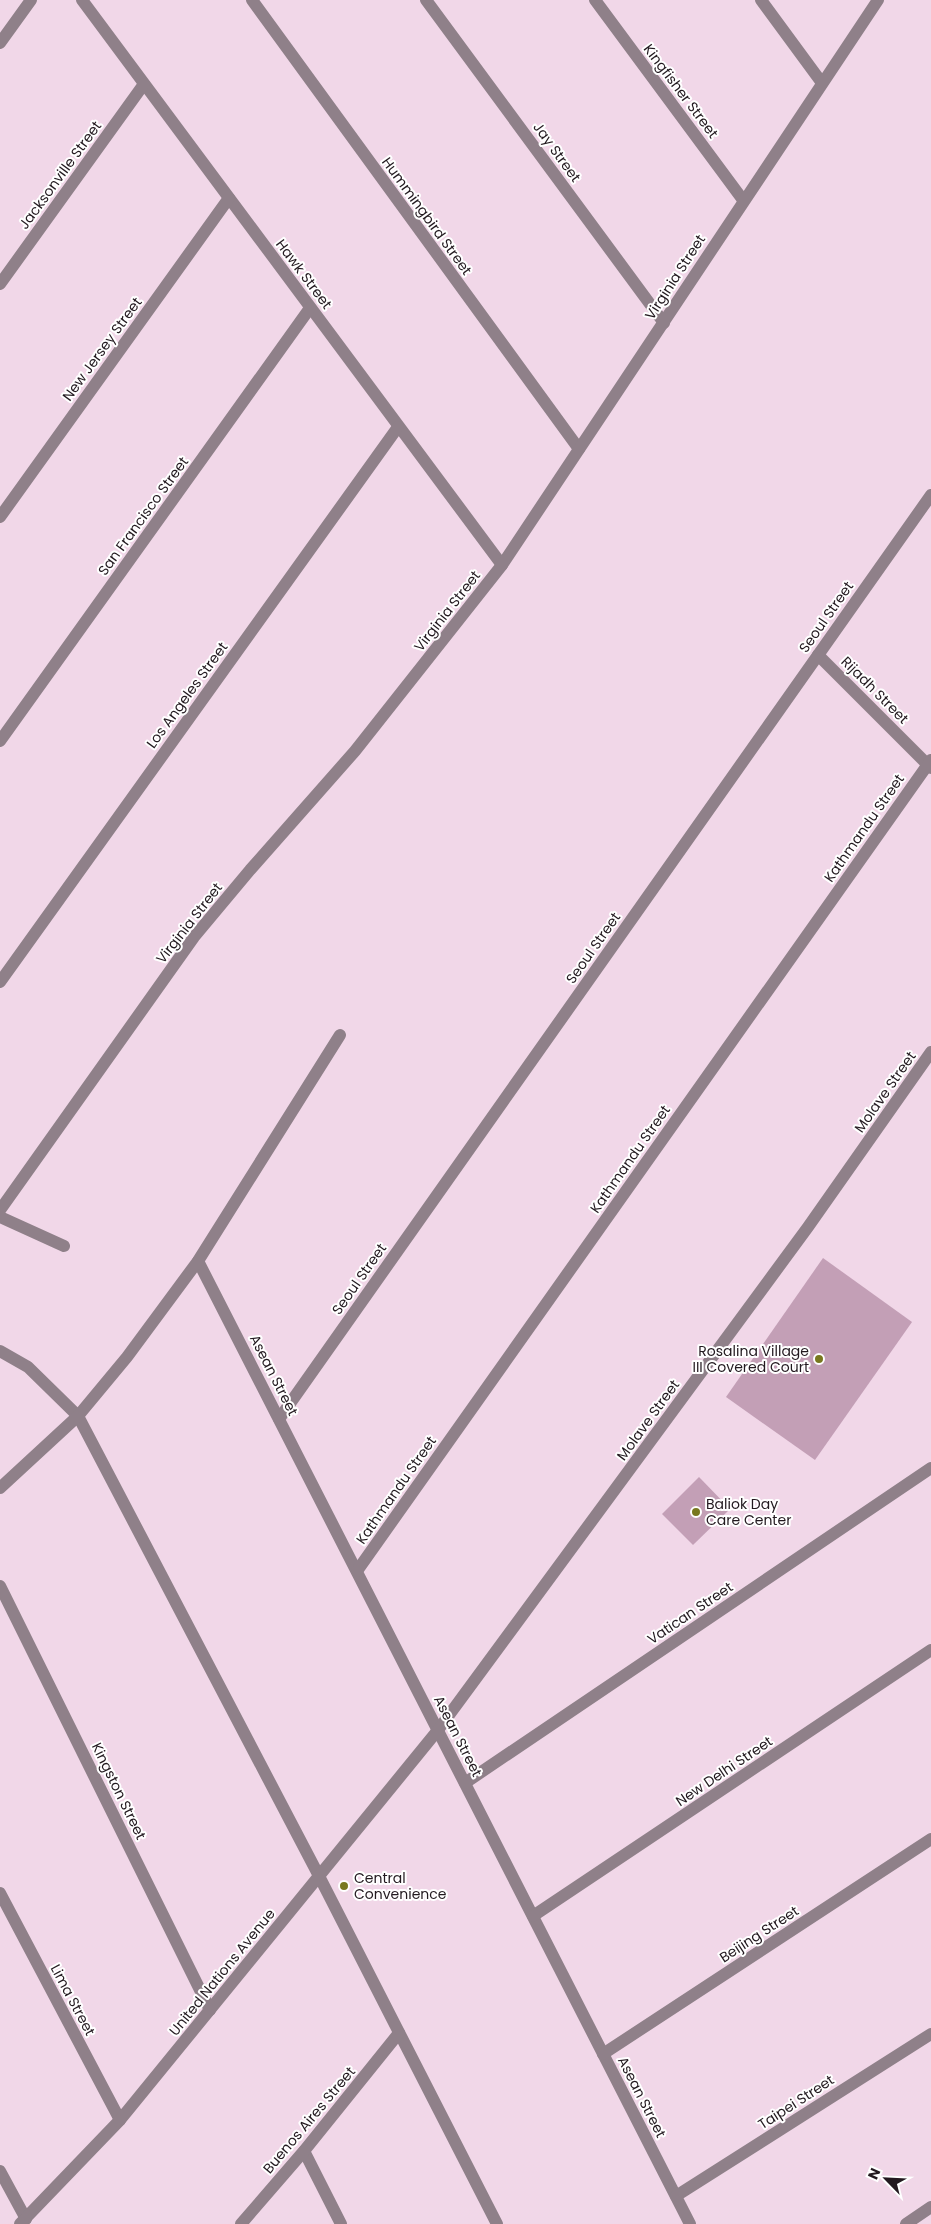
<svg xmlns="http://www.w3.org/2000/svg" width="931" height="2224" font-family="Poppins,sans-serif">
	<style>
		.building { fill: #c39fb6 }
		.lines { fill: none; stroke-linecap: round; stroke-linejoin: round }
		.minor { stroke: #8f8089; stroke-width: 12 }
		.poi-dot { fill: #78781f; stroke: #fff; stroke-width: 2 }
		.labels { text-anchor: middle; stroke-width: 4; stroke-linejoin: round; paint-order: stroke }
		.street-label { font-size: 14px; fill: #22191f; stroke: #fff }
		.poi-label { font-size: 14px; fill: #22191f; stroke: #fff; text-anchor: start }
	</style>
	<rect width="100%" height="100%" fill="#f1d7e8"/>
	<!-- building -->
	<g class="building">
		<polygon points="823,1258 912,1322 815,1460 726,1397"/>
		<polygon points="699,1477 730,1509 693,1545 662,1514"/>
	</g>
	<g class="lines">
		<!-- minor -->
		<g class="minor">
			<polyline points="82,0 502,565"/>
			<polyline points="252,0 579,449"/>
			<polyline points="426,0 664,323"/>
			<polyline points="595,0 743,200"/>
			<polyline points="761,0 822,83"/>
			<polyline points="0,43 31,0"/>
			<polyline points="0,284 144,84"/>
			<polyline points="0,517 229,198"/>
			<polyline points="818,655 931,768"/>
			<polyline points="0,741 310,308"/>
			<polyline points="0,982 398,427"/>
			<polyline points="0,1210 194,937 250,870 355,751 502,565 878,0"/>
			<polyline points="0,1217 64,1246"/>
			<polyline points="198,1261 690,2224"/>
			<polyline points="0,1351 28,1367 78,1416 319,1876 497,2224"/>
			<polyline points="279,1419 931,495"/>
			<polyline points="0,1488 78,1416 127,1357 198,1261 340,1035"/>
			<polyline points="357,1571 931,760"/>
			<polyline points="0,1586 210,2010"/>
			<polyline points="465,1783 931,1468"/>
			<polyline points="0,1893 120,2120"/>
			<polyline points="533,1916 931,1650"/>
			<polyline points="603,2054 931,1839"/>
			<polyline points="304,2151 341,2224"/>
			<polyline points="0,2171 26,2219"/>
			<polyline points="676,2196 931,2034"/>
			<polyline points="20,2224 120,2120 438,1730 808,1227 931,1052"/>
			<polyline points="241,2224 304,2151 399,2033"/>
			<polyline points="906,2224 931,2207"/>
		</g>
	</g>
	<!-- markers -->
	<g class="poi-dot">
		<circle cx="819" cy="1359" r="5"/>
		<circle cx="696" cy="1512" r="5"/>
		<circle cx="344" cy="1886" r="5"/>
	</g>
	<g class="labels">
		<!-- street labels -->
		<g class="street-label">
			<text transform="translate(681 91) rotate(53)" y="5">Kingfisher Street</text>
			<text transform="translate(557 152) rotate(54)" y="5">Jay Street</text>
			<text transform="translate(60 175) rotate(-54)" y="5">Jacksonville Street</text>
			<text transform="translate(427 216) rotate(54)" y="5">Hummingbird Street</text>
			<text transform="translate(304 274) rotate(53)" y="5">Hawk Street</text>
			<text transform="translate(675 277) rotate(-57)" y="5">Virginia Street</text>
			<text transform="translate(102 349) rotate(-54)" y="5">New Jersey Street</text>
			<text transform="translate(143 516) rotate(-54)" y="5">San Francisco Street</text>
			<text transform="translate(447 611) rotate(-52)" y="5">Virginia Street</text>
			<text transform="translate(826 617) rotate(-55)" y="5">Seoul Street</text>
			<text transform="translate(875 690) rotate(45)" y="5">Rijadh Street</text>
			<text transform="translate(187 695) rotate(-54)" y="5">Los Angeles Street</text>
			<text transform="translate(864 828) rotate(-55)" y="5">Kathmandu Street</text>
			<text transform="translate(189 923) rotate(-52)" y="5">Virginia Street</text>
			<text transform="translate(593 948) rotate(-55)" y="5">Seoul Street</text>
			<text transform="translate(885 1092) rotate(-55)" y="5">Molave Street</text>
			<text transform="translate(630 1159) rotate(-55)" y="5">Kathmandu Street</text>
			<text transform="translate(359 1279) rotate(-55)" y="5">Seoul Street</text>
			<text transform="translate(274 1375) rotate(63)" y="5">Asean Street</text>
			<text transform="translate(648 1420) rotate(-54)" y="5">Molave Street</text>
			<text transform="translate(396 1490) rotate(-55)" y="5">Kathmandu Street</text>
			<text transform="translate(690 1613) rotate(-34)" y="5">Vatican Street</text>
			<text transform="translate(458 1736) rotate(63)" y="5">Asean Street</text>
			<text transform="translate(724 1771) rotate(-34)" y="5">New Delhi Street</text>
			<text transform="translate(119 1791) rotate(64)" y="5">Kingston Street</text>
			<text transform="translate(759 1934) rotate(-33)" y="5">Beijing Street</text>
			<text transform="translate(222 1972) rotate(-51)" y="5">United Nations Avenue</text>
			<text transform="translate(73 2000) rotate(62)" y="5">Lima Street</text>
			<text transform="translate(642 2097) rotate(63)" y="5">Asean Street</text>
			<text transform="translate(796 2102) rotate(-33)" y="5">Taipei Street</text>
			<text transform="translate(309 2120) rotate(-50)" y="5">Buenos Aires Street</text>
		</g>
		<!-- poi labels -->
		<g class="poi-label">
			<text x="809" y="1356" text-anchor="end">Rosalina Village<tspan x="809" dy="16">III Covered Court</tspan></text>
			<text x="706" y="1509">Baliok Day<tspan x="706" dy="16">Care Center</tspan></text>
			<text x="354" y="1883">Central<tspan x="354" dy="16">Convenience</tspan></text>
		</g>
	</g>
	<!-- north arrow -->
	<g transform="translate(886 2179) rotate(294)" stroke="#ffffff" stroke-width="4" paint-order="stroke">
	<path d="M0-4L9 19L0 12L-9 19Z" fill="#22191f"/>
	<text y="-8" font-size="14" font-weight="bold" text-anchor="middle" fill="#22191f">N</text>
	</g>
</svg>
